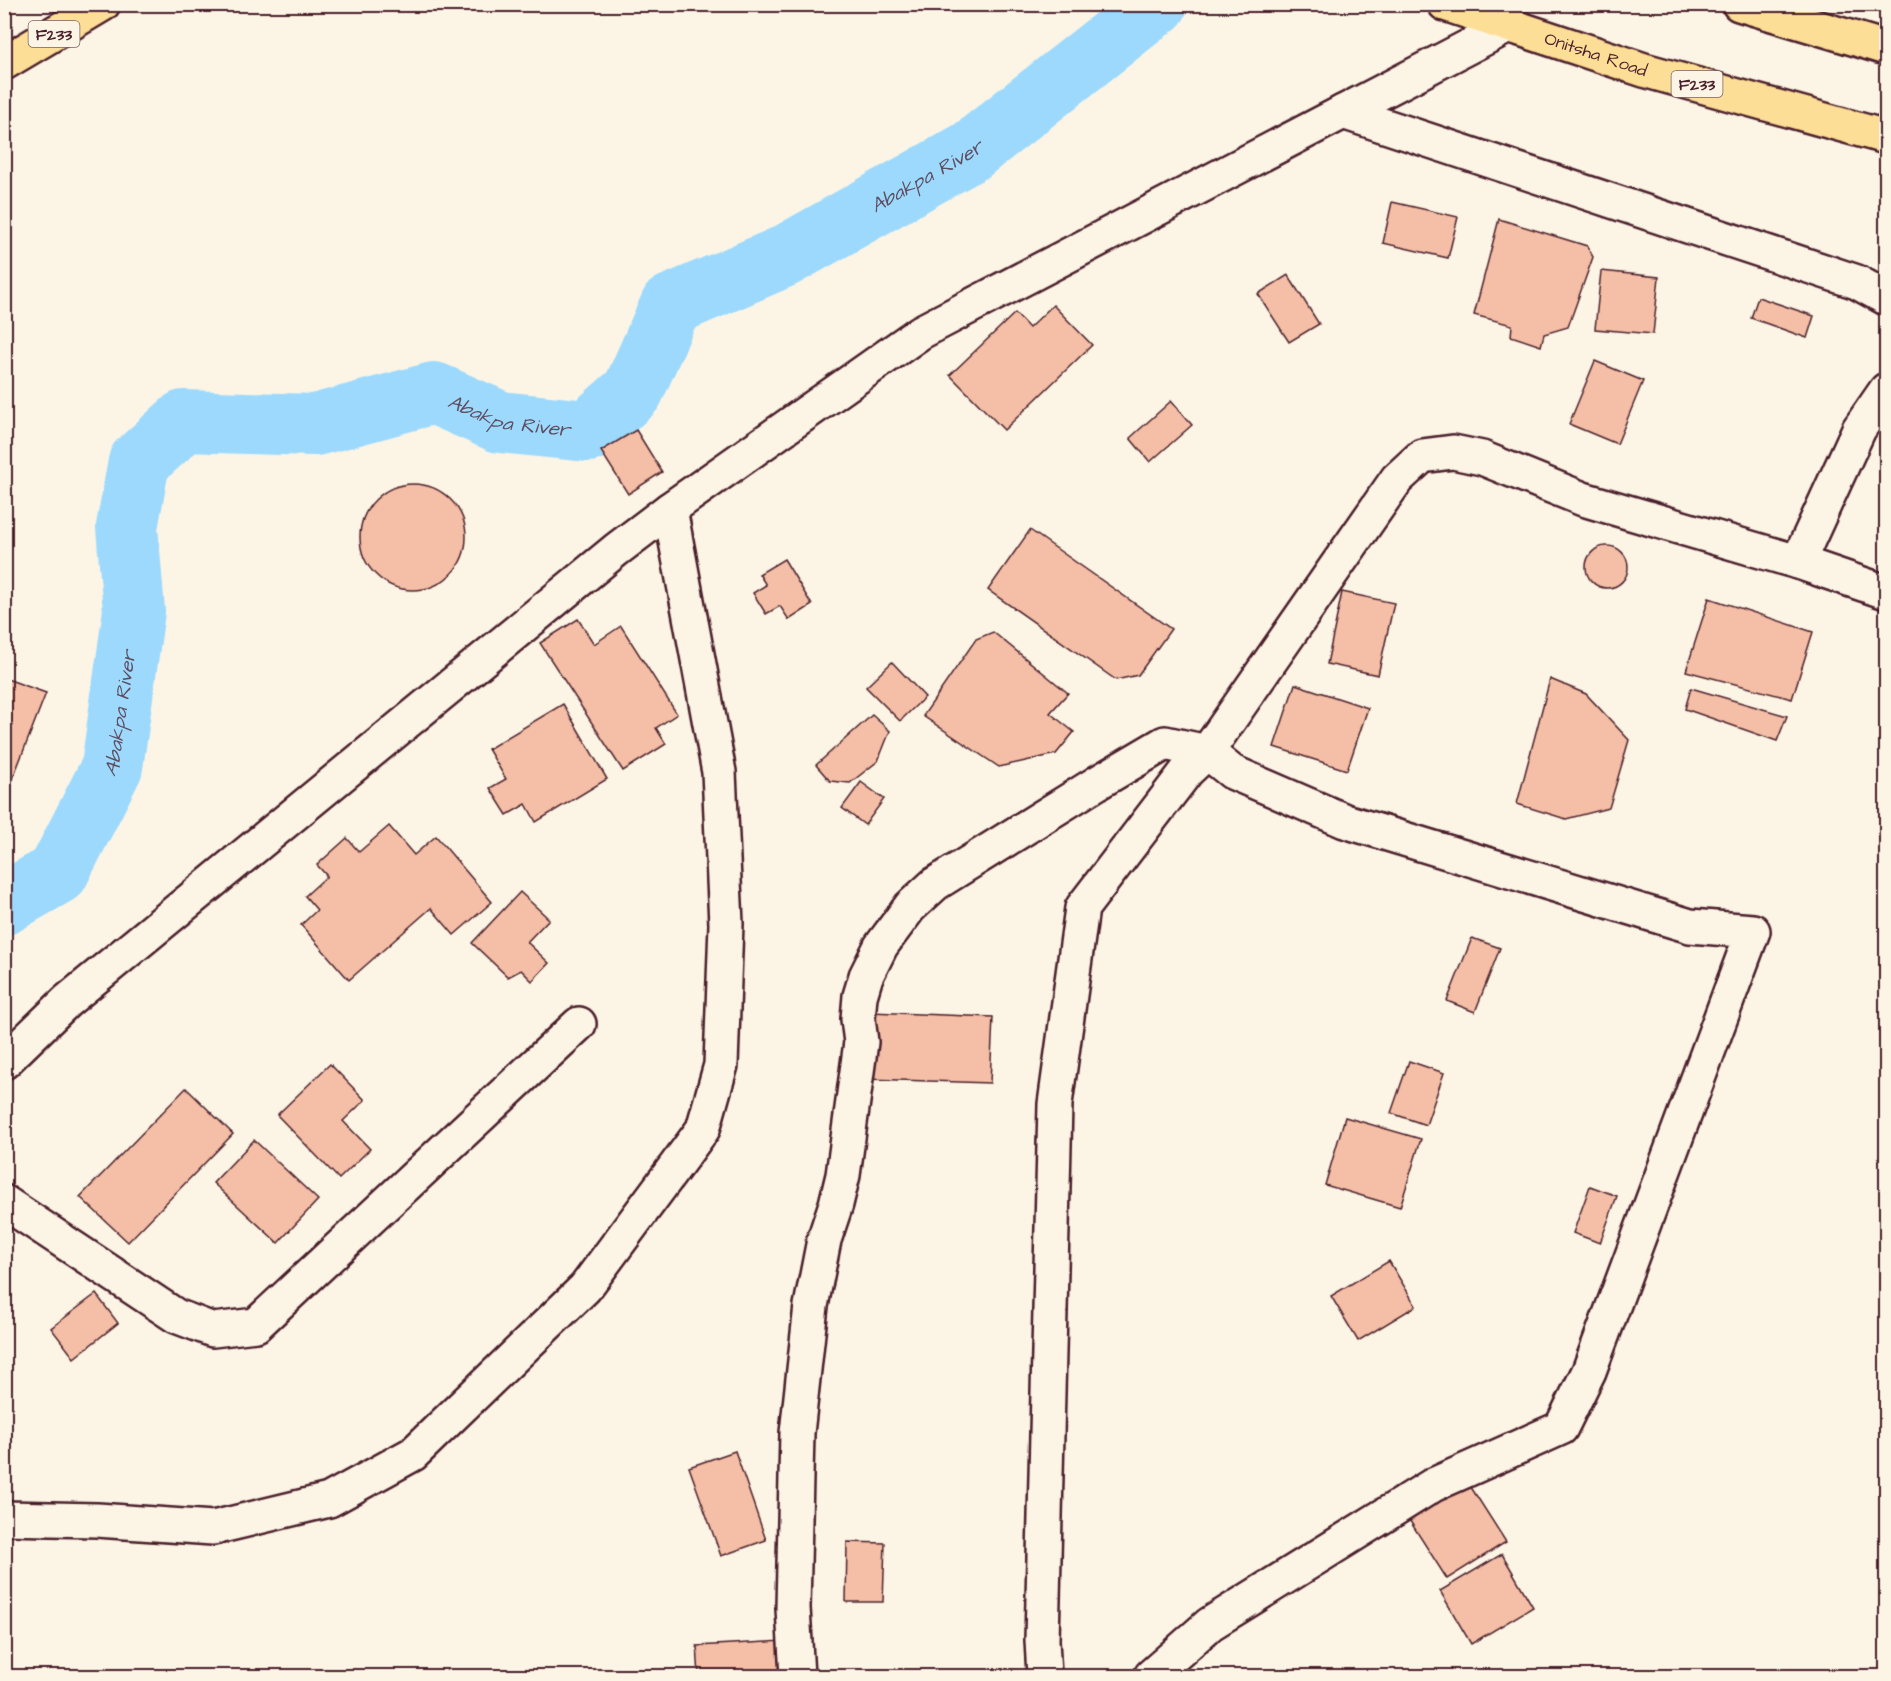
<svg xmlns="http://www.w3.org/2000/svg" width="1891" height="1681" font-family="'Architects Daughter',sans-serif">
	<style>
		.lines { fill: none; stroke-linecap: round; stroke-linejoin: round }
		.river { stroke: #9cd9fd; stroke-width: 62 }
		.building { fill: #f4bfa6; stroke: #4a1f2b; stroke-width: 1.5 }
		.minor-casing { stroke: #4a1f2b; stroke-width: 38 }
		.primary-casing { stroke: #4a1f2b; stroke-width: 38 }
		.trunk-casing { stroke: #4a1f2b; stroke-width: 38 }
		.minor { stroke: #fcf5e5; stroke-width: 33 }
		.primary { stroke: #fcde96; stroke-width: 33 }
		.trunk { stroke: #fcde96; stroke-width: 33 }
		.labels { text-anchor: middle; stroke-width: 6; stroke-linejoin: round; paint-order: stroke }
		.shield { fill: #fcf5e5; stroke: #7f5f63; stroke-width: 1.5 }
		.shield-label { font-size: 16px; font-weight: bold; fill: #4a1f2b }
		.street-label { font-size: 18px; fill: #4a1f2b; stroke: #fcf5e5 }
		.water-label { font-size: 20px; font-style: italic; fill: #5e4e60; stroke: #fcf5e5 }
	</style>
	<rect width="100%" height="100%" fill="#fcf5e5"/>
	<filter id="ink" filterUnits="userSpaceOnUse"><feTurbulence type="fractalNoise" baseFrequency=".0167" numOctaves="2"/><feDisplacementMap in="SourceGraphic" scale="12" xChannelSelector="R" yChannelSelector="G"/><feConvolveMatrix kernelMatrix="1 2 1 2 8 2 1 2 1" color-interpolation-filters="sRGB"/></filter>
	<g filter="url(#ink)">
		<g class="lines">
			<!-- river -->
			<path class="river" id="s1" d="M 4,904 L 58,873 L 112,767 L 134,611 L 127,527 L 139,462 L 184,421 L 315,425 L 434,393 L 500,422 L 588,431 L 633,391 L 671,305 L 785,256 L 971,151 L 1157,4"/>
		</g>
		<!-- building -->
		<g class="building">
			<polygon points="1392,202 1458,217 1448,258 1383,243"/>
			<polygon points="1499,219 1587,246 1593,257 1568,327 1544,334 1541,346 1511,336 1512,325 1474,315"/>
			<polygon points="1601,271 1659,277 1653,334 1595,329"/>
			<polygon points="1288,275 1319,324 1289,342 1258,294"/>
			<polygon points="1758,297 1814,316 1807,338 1751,318"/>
			<polygon points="1053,305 1092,345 1004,430 950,375 1015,313 1029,328"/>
			<polygon points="1595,361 1643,381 1617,444 1569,424"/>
			<polygon points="1171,401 1192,425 1150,462 1130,438"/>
			<polygon points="636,430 662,472 628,494 601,451"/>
			<circle cx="413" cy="537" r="53"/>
			<polygon points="1030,530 1171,629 1138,675 1116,680 988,590"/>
			<circle cx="1607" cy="567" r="21"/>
			<polygon points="784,559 812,605 789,620 780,606 766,614 753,593 766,585 759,574"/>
			<polygon points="1342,592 1394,603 1378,675 1327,664"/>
			<polygon points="1709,598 1813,632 1792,699 1686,671"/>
			<polygon points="578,619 594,644 621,626 677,714 656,728 666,744 623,771 540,643"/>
			<polygon points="993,632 1068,693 1050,713 1074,732 1056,754 999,767 923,716 976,639"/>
			<polygon points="892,662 925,697 900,721 866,687"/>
			<polygon points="4,678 46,693 4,801"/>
			<polygon points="1550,679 1586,694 1629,740 1609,808 1566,819 1517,804"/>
			<polygon points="1295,684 1368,708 1347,770 1274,747"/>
			<polygon points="1691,688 1787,716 1777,741 1685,709"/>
			<polygon points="563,704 607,779 536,822 526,804 507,815 490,788 506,779 488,749"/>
			<polygon points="872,715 890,731 878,761 850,783 830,781 816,765"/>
			<polygon points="861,782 884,799 865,825 842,808"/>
			<polygon points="389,826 414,855 436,836 492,902 454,935 431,908 349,980 301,925 317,910 305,896 327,876 317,865 347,838 359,852"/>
			<polygon points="520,892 549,919 527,942 549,963 532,981 521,970 508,977 472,943"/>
			<polygon points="1472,938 1500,948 1475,1012 1447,1001"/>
			<polygon points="870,1012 993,1017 990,1083 867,1079"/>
			<polygon points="1409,1061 1444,1073 1426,1125 1391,1113"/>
			<polygon points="330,1064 365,1100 343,1121 370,1149 339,1179 277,1115"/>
			<polygon points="186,1088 233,1134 128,1242 80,1197"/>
			<polygon points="1345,1117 1421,1139 1400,1207 1325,1185"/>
			<polygon points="254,1140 318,1200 278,1243 213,1183"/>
			<polygon points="1590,1186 1617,1196 1600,1243 1573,1233"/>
			<polygon points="1389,1261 1416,1306 1358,1341 1331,1296"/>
			<polygon points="96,1294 118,1323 74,1358 51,1328"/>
			<polygon points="735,1451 766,1540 721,1556 689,1467"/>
			<polygon points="1467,1481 1506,1542 1447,1579 1408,1518"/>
			<polygon points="847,1542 885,1543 883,1602 846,1602"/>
			<polygon points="1502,1554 1533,1607 1471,1644 1440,1591"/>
			<polygon points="783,1641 785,1675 699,1676 697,1646"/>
		</g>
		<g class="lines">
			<!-- minor casing -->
			<g class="minor-casing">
				<g id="minor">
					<polyline points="1343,112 1857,282 1886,298"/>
					<polyline points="1886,390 1859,429 1798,562 1886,592"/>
					<polyline points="4,1062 67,1001 616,550 670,509 921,332 1510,25"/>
					<polyline points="4,1202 176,1316 213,1330 256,1325 579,1024"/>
					<polyline points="4,1518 97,1520 213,1528 329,1500 413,1454 585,1288 703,1129 721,1065 726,924 719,772 670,509"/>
					<polyline points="797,1676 793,1608 797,1433 811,1306 824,1240 836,1204 843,1175 861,1042 858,1019 860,996 866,976 881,946 910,907 935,884 1097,783 1165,743 1207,752 1397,479 1422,456 1453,452 1482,458 1583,499 1798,562"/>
					<polyline points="1044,1676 1042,1640 1055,1104 1082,908 1187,771 1207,752 1232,772 1345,821 1690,926 1753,931 1589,1371 1561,1428 1433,1485 1210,1624 1151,1676"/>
				</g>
			</g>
			<!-- primary casing -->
			<g class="primary-casing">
				<g id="primary">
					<path id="s2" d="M 1445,4 L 1644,70 L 1886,137"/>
					<polyline points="1739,4 1886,48"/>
				</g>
			</g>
			<!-- trunk casing -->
			<g class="trunk-casing">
				<polyline id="trunk" points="4,63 103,4"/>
			</g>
			<!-- minor -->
			<use href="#minor" class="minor"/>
			<!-- primary -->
			<use href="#primary" class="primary"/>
			<!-- trunk -->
			<use href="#trunk" class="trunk"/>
		</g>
	</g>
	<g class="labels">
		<!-- shield labels -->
		<g class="shield">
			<rect x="28.5" y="21" width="51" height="26" rx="4.5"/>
			<rect x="1671.5" y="71" width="51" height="26" rx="4.5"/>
		</g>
		<g class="shield-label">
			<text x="54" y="40">F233</text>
			<text x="1697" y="90">F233</text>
		</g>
		<!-- street labels -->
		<g class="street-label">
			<text dy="6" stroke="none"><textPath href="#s2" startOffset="159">Onitsha Road</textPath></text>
		</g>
		<!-- water labels -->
		<g class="water-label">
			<text dy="7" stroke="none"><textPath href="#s1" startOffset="1406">Abakpa River</textPath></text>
			<text dy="7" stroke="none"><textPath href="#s1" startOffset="884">Abakpa River</textPath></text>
			<text dy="7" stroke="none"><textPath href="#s1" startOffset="236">Abakpa River</textPath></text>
		</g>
	</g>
	<!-- margin -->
	<rect width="1891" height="1681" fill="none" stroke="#fcf5e5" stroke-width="24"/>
	<rect x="12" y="12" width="1867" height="1657" fill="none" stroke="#4a1f2b" stroke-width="2" filter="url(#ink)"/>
</svg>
